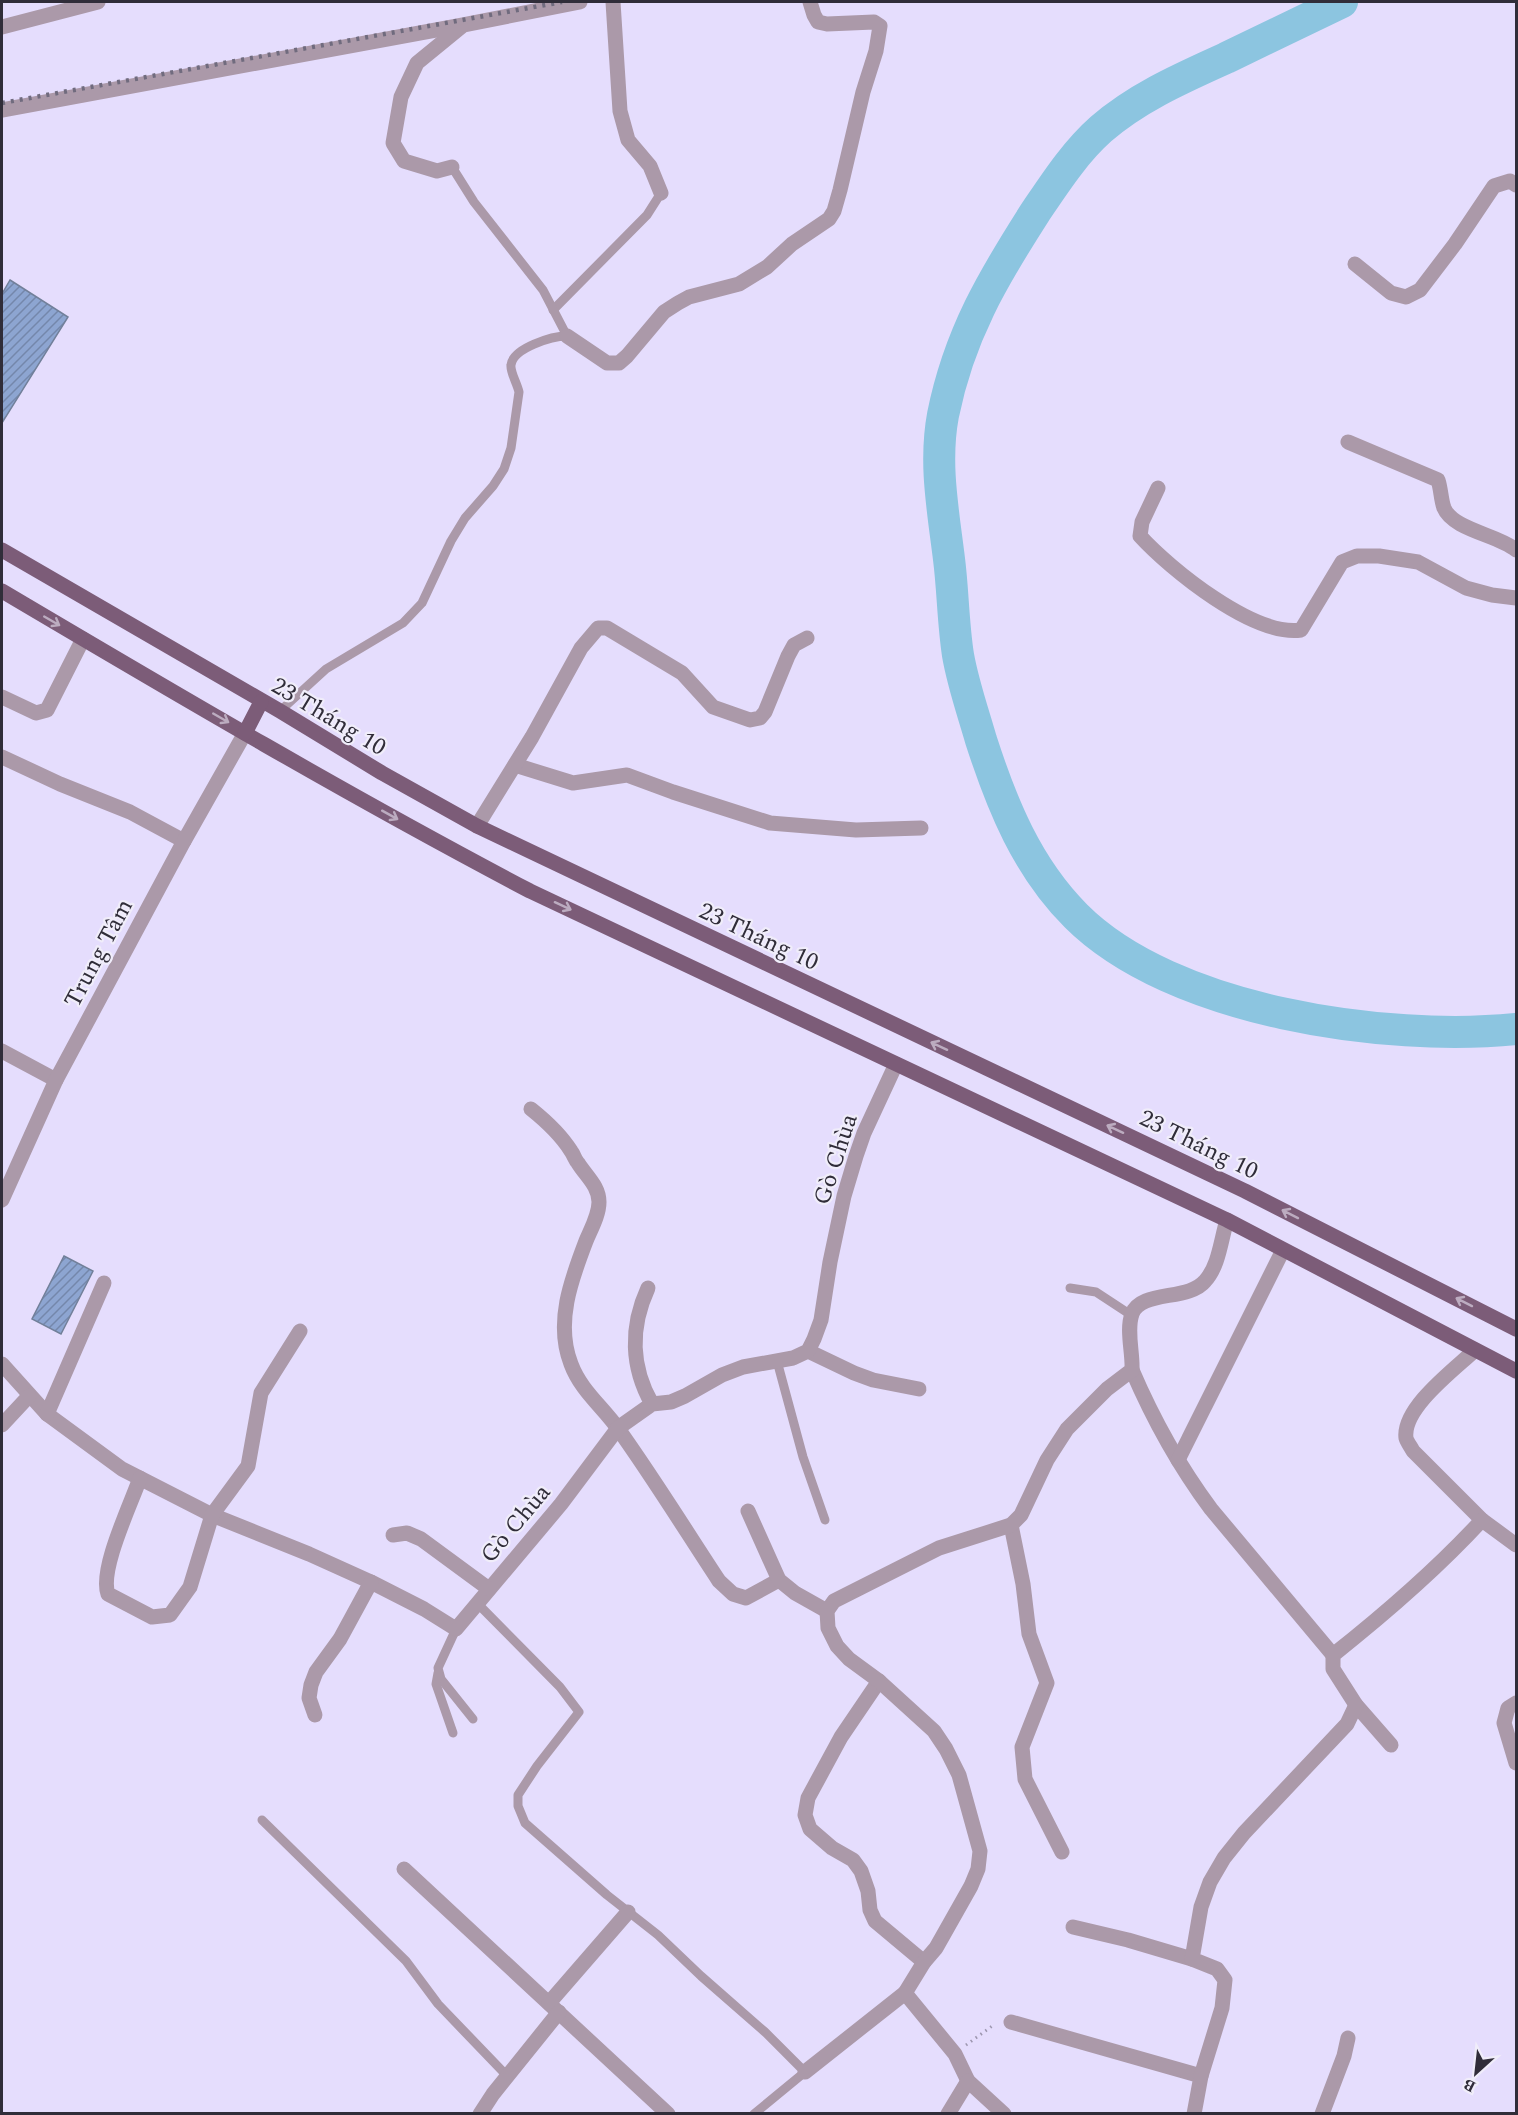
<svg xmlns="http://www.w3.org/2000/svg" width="1518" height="2115" font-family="Spectral,serif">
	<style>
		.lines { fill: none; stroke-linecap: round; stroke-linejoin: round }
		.river { stroke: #8cc5e0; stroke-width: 32 }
		.building { fill: url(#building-hatch); stroke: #72809a; stroke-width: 1.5 }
		.path { stroke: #9d97af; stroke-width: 3; stroke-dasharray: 1.5 4.5; stroke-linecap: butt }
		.service { stroke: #ab99a9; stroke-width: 9 }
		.minor { stroke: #ab99a9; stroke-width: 15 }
		.primary { stroke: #7c5c78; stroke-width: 15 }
		.rail { stroke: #706b7e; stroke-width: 4.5; stroke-dasharray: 3 6; stroke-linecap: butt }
		.oneway { stroke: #bcacc0 }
		.labels { text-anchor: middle; stroke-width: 4.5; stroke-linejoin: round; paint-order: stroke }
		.street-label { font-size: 24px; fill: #302d39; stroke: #f0edfa }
	</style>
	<defs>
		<pattern id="building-hatch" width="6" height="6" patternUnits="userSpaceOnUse" patternTransform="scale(1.5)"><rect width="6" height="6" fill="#8da5d1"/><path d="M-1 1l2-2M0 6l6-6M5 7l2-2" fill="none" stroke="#7487ab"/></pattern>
	</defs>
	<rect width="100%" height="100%" fill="#e5ddfd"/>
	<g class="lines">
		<!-- river -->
		<path class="river" d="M 1342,2 C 1304,20 1265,39 1226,58 C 1182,78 1138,97 1101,129 C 1075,152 1055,183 1036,211 C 993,278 959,335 943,415 C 934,463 943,510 949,559 C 953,590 953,623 958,655 C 963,684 973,712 981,740 C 1002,805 1027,867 1076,916 C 1172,1012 1386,1042 1516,1029"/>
	</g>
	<!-- building -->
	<g class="building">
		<polygon points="10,280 68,317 2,423 2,294"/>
		<polygon points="64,1256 93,1271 61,1334 32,1319"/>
	</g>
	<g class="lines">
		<!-- path -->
		<polyline class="path" points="966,2045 995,2024"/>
		<!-- service -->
		<g class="service">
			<polyline points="553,310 647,215 661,193"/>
			<path d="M 280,711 L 326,669 L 403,623 L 422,603 L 451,541 L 465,518 L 493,486 L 504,469 L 511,448 L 519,392 C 517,383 510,372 511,365 C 513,348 552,336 567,336 L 543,290 L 474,202 L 452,167"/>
			<polyline points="1070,1288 1096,1292 1131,1315"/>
			<polyline points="777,1361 803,1457 825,1520"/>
			<polyline points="478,1604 560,1687 579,1712 537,1766 518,1795 518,1806 525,1823 607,1895 658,1935 701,1976 765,2032 805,2072 754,2114"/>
			<polyline points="456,1629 438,1668 441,1679 473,1719"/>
			<polyline points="438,1673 436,1684 453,1733"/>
			<polyline points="262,1820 406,1961 438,2004 508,2077"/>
		</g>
		<!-- minor -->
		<g class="minor">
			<polyline points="613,2 620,111 628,140 650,166 661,193"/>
			<polyline points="2,27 98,2"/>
			<polyline points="2,110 463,25 580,2"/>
			<polyline points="452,167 437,171 404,161 393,143 401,97 417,63 461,27"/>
			<polyline points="1355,264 1391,293 1406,297 1420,290 1455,244 1494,186 1510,181 1516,185"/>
			<polyline points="567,336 607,363 619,363 627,356 664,312 678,303 689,297 739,284 767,267 792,244 829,219 834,211 840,190 863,92 876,51 880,26 874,22 827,24 818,22 814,15 810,2"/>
			<path d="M 1348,442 L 1438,480 C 1441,489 1441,500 1444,508 C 1453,530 1499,535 1516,550"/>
			<path d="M 1158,488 L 1142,522 L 1140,536 C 1170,569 1254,637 1301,630 L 1342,562 L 1357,556 L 1379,556 L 1418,562 L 1466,588 L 1492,595 L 1516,598"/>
			<polyline points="2,697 36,713 47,710 83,639"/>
			<polyline points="2,757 60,784 130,812 184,841"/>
			<polyline points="515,765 573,783 627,775 673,792 770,823 856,830 921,828"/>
			<polyline points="477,826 532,737 581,648 598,628 607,628 682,673 713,707 750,720 760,718 765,712 788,656 794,645 807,638"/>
			<polyline points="2,1051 56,1080"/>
			<path d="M 531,1109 C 546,1121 561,1135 571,1151 C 574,1155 575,1160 578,1163 C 586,1176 599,1186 599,1202 C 599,1215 591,1229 586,1241 C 571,1280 555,1323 571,1364 C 581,1391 603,1407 619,1430 C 654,1479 686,1531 719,1581 L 733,1594 L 746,1598 L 779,1580"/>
			<polyline points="2,1200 56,1080 184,841 245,733"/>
			<path d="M 648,1288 C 630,1327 631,1367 652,1404"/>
			<path d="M 1475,1350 C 1455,1369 1402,1408 1406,1438 C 1407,1442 1411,1447 1413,1451 L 1482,1520 L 1516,1545"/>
			<polyline points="808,1351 854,1373 873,1380 919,1389"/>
			<polyline points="2,1364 47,1414 122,1469 212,1515 309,1554 371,1582 424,1609 456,1629 561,1504 618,1428 652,1404 671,1402 685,1396 722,1375 743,1367 793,1358 808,1351 814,1339 821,1320 830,1262 844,1196 856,1156 864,1133 896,1064"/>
			<path d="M 1132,1370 C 1153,1419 1179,1466 1211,1509 L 1333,1655"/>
			<polyline points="47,1414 104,1283"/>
			<polyline points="2,1425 29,1396"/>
			<polyline points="1178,1460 1283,1250"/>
			<path d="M 140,1478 C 131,1504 99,1570 108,1594 L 152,1617 L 170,1615 L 190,1587 L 212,1515 L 248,1466 L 261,1393 L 300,1331"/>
			<polyline points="748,1511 779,1580 795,1593 827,1611"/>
			<polyline points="1011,1525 1023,1584 1029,1634 1047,1683 1022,1747 1025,1779 1062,1852"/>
			<polyline points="393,1535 407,1533 421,1539 489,1589"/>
			<polyline points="879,1681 841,1737 808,1798 805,1815 810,1829 832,1848 853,1860 861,1871 868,1891 870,1910 875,1921 924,1962"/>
			<polyline points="1516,1703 1508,1708 1504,1723 1516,1763"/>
			<polyline points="315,1715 309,1698 311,1685 316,1672 340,1639 371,1582"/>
			<path d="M 1391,1745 L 1356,1705 L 1333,1669 L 1333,1655 C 1386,1613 1436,1570 1482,1520"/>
			<polyline points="404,1869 668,2114"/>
			<polyline points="1073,1927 1128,1940 1192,1959"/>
			<path d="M 905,1993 L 924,1962 L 936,1948 L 971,1886 L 978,1869 L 980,1851 L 959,1775 L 946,1749 L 934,1731 L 879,1681 L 849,1659 L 837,1646 L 828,1628 L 827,1611 L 834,1601 L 939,1548 L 1011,1525 L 1021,1515 L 1047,1460 L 1067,1429 L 1107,1389 L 1132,1370 C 1133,1353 1126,1330 1132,1314 C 1140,1290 1189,1301 1205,1281 C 1219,1266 1221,1239 1227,1220"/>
			<polyline points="549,2003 628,1912"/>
			<polyline points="1011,2022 1201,2076 1194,2114"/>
			<polyline points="805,2072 905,1993 955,2054 968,2081 1004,2114"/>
			<polyline points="1201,2076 1222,2008 1225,1980 1217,1969 1192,1959 1201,1907 1210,1882 1224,1858 1244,1833 1347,1724 1356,1705"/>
			<polyline points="480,2114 493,2094 559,2012"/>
			<polyline points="948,2114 968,2081"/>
			<polyline points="1322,2114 1344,2056 1348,2038"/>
		</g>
		<!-- primary -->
		<g class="primary">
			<polyline points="2,550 280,711 382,773 477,826 1245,1191 1516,1329"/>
			<path d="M 2,591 C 176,694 351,797 530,891 L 1227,1220 L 1516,1371"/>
			<polyline points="245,733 261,702"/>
		</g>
		<!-- rail -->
		<polyline class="rail" points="2,103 562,2"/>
	</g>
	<!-- one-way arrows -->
	<defs><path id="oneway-shaft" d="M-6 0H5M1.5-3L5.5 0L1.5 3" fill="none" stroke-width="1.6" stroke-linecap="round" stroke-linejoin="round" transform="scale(1.5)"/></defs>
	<g class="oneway">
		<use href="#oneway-shaft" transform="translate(52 621) rotate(30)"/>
		<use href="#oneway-shaft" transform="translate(221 718) rotate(30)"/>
		<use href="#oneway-shaft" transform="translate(390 815) rotate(29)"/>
		<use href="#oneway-shaft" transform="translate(563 906) rotate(25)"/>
		<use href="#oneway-shaft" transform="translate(939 1046) rotate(-155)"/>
		<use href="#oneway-shaft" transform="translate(1115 1129) rotate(-155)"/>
		<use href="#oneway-shaft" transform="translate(1290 1214) rotate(-153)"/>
		<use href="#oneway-shaft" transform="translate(1464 1302) rotate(-153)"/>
	</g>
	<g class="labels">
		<!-- street labels -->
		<g class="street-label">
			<text transform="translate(329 716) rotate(31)" y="8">23 Tháng 10</text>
			<text transform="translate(759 936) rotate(25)" y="8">23 Tháng 10</text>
			<text transform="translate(98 953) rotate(-62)" y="8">Trung Tâm</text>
			<text transform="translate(1199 1144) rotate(26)" y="8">23 Tháng 10</text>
			<text transform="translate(835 1159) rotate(-72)" y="8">Gò Chùa</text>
			<text transform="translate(515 1523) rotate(-50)" y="8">Gò Chùa</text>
		</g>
	</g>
	<!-- border -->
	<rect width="1518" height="2115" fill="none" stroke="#302d39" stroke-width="6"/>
	<!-- north arrow -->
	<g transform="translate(1476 2073) rotate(207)" stroke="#f0edfa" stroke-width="4.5" paint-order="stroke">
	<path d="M0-4.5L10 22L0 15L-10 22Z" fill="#302d39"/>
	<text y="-9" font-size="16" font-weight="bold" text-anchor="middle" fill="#302d39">B</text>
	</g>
</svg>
